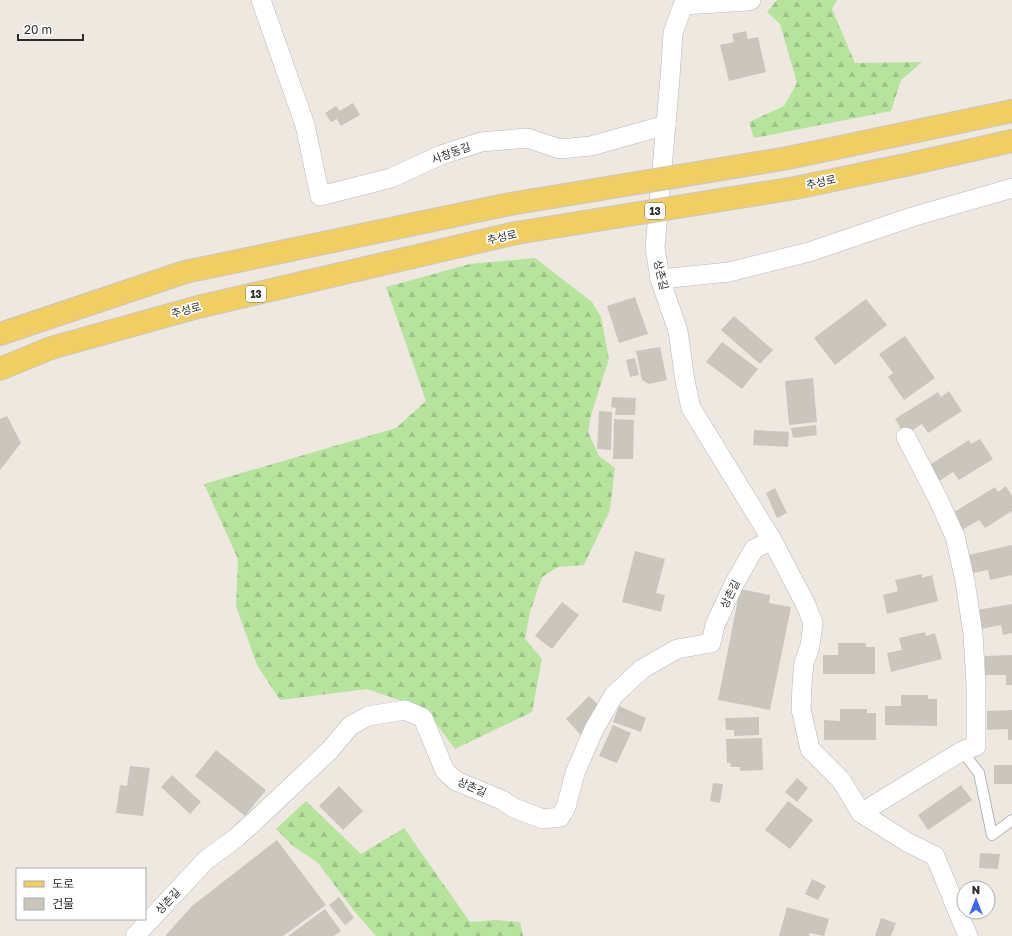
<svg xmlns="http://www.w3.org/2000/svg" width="1012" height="936" font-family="'Golos Text','Noto Sans KR',sans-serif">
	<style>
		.forest { fill: url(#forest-firs) }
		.building { fill: #cac6be }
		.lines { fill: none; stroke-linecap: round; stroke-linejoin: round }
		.lane-casing { stroke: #b3b6c0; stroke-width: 12 }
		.street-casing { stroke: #b3b6c0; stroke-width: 20 }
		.primary-casing { stroke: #c8c8c8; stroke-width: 24 }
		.lane { stroke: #fff; stroke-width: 10 }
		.street { stroke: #fff; stroke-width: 19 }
		.primary { stroke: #f1ce62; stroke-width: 22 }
		.primary-bridge-casing { stroke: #c8c8c8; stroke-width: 24; stroke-linecap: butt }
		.primary-bridge { stroke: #f1ce62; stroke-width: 22 }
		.labels { text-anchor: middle; stroke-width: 3.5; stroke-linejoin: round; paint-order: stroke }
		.shield { fill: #fff; stroke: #6c6c6c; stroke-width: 1 }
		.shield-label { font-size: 10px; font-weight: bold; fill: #2d2d2d }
		.street-label { font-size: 11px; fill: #2d2d2d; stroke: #fff }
	</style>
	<defs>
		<pattern id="forest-firs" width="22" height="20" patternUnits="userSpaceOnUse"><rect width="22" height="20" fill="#b6e49d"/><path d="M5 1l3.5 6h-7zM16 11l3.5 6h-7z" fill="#9dc488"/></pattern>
	</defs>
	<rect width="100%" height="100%" fill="#eee8e0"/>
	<!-- forest -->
	<g class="forest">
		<polygon points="777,0 837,0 832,9 855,63 922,62 901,80 891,111 754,138 749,122 784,106 797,83 780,24 767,12"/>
		<polygon points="535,258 592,302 601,317 609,359 591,415 588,432 599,456 615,468 610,510 584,565 558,567 542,577 530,612 525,639 542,659 532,712 455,749 426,710 399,700 367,689 280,700 257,665 236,606 238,559 204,484 396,428 426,401 386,287 470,264"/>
		<polygon points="306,801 361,854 404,828 470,922 495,920 520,922 523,936 376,936 355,912 318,863 292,845 276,829"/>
	</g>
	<!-- building -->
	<g class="building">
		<polygon points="746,31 748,39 758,37 766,72 729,81 720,45 734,42 732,34"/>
		<polygon points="353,103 360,115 341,126 337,119 331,122 325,113 336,106 340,111"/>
		<polygon points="635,297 648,334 619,343 607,306"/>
		<polygon points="866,299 887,325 835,365 814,338"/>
		<polygon points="734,316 773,350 760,364 721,330"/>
		<polygon points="905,336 935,378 904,400 888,377 893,373 879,354"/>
		<polygon points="722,342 758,369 742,389 706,362"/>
		<polygon points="660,347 667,380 649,384 642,380 636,351"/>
		<polygon points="635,358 639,375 630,377 626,360"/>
		<polygon points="813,378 817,422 789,425 785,381"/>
		<polygon points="949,391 962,411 928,433 922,424 905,435 895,419 938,392 941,397"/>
		<polygon points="612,397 636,398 635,415 615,415 616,408 611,407"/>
		<polygon points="599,411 612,412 611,450 597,449"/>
		<polygon points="7,416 21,443 0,470 0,419"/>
		<polygon points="614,419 634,420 633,459 613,459"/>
		<polygon points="816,425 817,435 793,438 791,428"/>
		<polygon points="754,430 789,432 788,447 753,445"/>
		<polygon points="980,439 993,459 959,480 953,472 936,483 926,467 969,440 971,444"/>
		<polygon points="1006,486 1012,496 1012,511 985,528 979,520 962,530 951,514 995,487 998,492"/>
		<polygon points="775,488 787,513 777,518 766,493"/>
		<polygon points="1012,545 1012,575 990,580 988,570 968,574 964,556"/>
		<polygon points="635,551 665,559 656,593 665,595 661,612 622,602"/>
		<polygon points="922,574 922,578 932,575 938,601 887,614 883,595 898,591 895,580"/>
		<polygon points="740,589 770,595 769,603 791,607 770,710 718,700"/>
		<polygon points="562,602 579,615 552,649 535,636"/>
		<polygon points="1012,604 1012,633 1003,635 1001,625 981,629 977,610"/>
		<polygon points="925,632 926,636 935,633 942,659 891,672 887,653 902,650 899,638"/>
		<polygon points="838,643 866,643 866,647 875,647 875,674 823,674 823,655 838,655"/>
		<polygon points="1012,655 1012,685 1006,685 1006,675 985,675 985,656"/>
		<polygon points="901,695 928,695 928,699 937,699 937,726 885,725 885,706 901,706"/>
		<polygon points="589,696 603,709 581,735 566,719"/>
		<polygon points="619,706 646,718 641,732 613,722"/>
		<polygon points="840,709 867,709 867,713 876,713 876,740 824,740 824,720 840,721"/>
		<polygon points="1012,710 1012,740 1008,740 1008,729 987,730 987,711"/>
		<polygon points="759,717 759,735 734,736 734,730 726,730 725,718"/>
		<polygon points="613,725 631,733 617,763 599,756"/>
		<polygon points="762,738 763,770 740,771 740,767 731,767 730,763 727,763 726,739"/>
		<polygon points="216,750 266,790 245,816 195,776"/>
		<rect x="994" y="765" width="18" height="19"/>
		<polygon points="130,766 150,768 143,816 116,813 120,785 127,786"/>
		<polygon points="172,775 201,802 190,814 161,787"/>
		<polygon points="797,778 808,788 797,802 785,792"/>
		<polygon points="713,783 723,784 720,803 710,801"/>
		<polygon points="961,785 972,800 928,830 918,815"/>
		<polygon points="339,786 363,811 343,830 319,806"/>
		<polygon points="788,801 813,820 790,849 765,830"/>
		<polygon points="277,840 326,905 283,936 165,936 192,906"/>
		<polygon points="980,853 1000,854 998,869 979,868"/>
		<polygon points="812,879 826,886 818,900 805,894"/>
		<polygon points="339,897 354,918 345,925 329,905"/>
		<polygon points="787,907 829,919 824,936 810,933 809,936 779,936"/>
		<polygon points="325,909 341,931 334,936 288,936"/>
		<polygon points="881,918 896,923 891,936 875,936"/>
	</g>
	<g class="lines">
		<!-- lane casing -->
		<g class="lane-casing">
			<polyline id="lane" points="962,751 979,773 992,835 1012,820"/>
		</g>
		<!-- street casing -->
		<g class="street-casing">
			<g id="street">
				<polyline points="261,0 305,125 320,196 391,178 441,155 481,142 527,138 560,149 591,146 666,125"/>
				<polyline points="751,0 748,1 683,5 673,33 670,78 655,248 660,279 678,331 685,381 691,408 772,540"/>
				<polyline points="660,279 729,272 809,252 912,217 1012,188"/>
				<polyline points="861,813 962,751 976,746 976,684 973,634 965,581 955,536 938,499 906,437"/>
				<polyline points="135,936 206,860 236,838 259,817 330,750 350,726 368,716 405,710 423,718 445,771 456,781 502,800 514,808 543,819 560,817 566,807 575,773 594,729 614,695 642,669 677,649 711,643 715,625 734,584 754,549 772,540 806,605 813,623 810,646 804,663 802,684 801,709 810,749 841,780 861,813 907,842 935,856 968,936"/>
			</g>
		</g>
		<!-- primary casing -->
		<g class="primary-casing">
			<g id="primary">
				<polyline points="788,158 1012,111"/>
				<polyline points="795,188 910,164 1012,141"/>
				<polyline points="0,334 185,272 510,204"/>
				<polyline points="0,369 51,348 198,307 516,233"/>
			</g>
		</g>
		<!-- lane -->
		<use href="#lane" class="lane"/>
		<!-- street -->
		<use href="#street" class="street"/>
		<!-- primary -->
		<use href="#primary" class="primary"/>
		<!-- primary-bridge casing -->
		<g class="primary-bridge-casing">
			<g id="primary-bridge">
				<polyline points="510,204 788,158"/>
				<polyline points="516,233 795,188"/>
			</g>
		</g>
		<!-- primary-bridge -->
		<use href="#primary-bridge" class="primary-bridge"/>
	</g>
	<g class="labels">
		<!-- shield labels -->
		<g class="shield">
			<rect x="645" y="203" width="20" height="16" rx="3"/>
			<rect x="246" y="286" width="20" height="16" rx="3"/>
		</g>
		<g class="shield-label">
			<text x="655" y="215">13</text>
			<text x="256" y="298">13</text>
		</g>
		<!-- street labels -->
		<g class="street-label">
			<text transform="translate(451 153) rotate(-20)" y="4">사창동길</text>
			<text transform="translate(821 182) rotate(-12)" y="4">추성로</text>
			<text transform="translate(502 237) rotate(-13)" y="4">추성로</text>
			<text transform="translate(661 275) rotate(77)" y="4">상촌길</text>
			<text transform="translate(186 310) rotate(-15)" y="4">추성로</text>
			<text transform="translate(730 594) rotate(-63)" y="4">상촌길</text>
			<text transform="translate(472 787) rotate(24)" y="4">상촌길</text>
			<text transform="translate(168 901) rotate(-47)" y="4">상촌길</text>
		</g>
	</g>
	<!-- legend -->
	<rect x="16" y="868" width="130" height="52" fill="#ffffff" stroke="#ababab"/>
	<rect x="24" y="881" width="20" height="6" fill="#f1ce62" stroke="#ababab"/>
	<text x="52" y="888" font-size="12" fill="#2d2d2d">도로</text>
	<rect x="24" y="898" width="20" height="12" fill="#cac6be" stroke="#ababab"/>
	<text x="52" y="908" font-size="12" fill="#2d2d2d">건물</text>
	<!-- north arrow -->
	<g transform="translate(976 900)"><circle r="19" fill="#ffffff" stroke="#ababab"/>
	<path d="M0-3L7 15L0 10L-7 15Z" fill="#4167fa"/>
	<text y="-6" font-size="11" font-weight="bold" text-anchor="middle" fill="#2d2d2d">N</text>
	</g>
	<!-- scale -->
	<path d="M18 34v6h65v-6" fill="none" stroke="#2d2d2d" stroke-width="2"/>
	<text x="24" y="34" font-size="12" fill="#2d2d2d" stroke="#ffffff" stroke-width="3" paint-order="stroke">20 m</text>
</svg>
